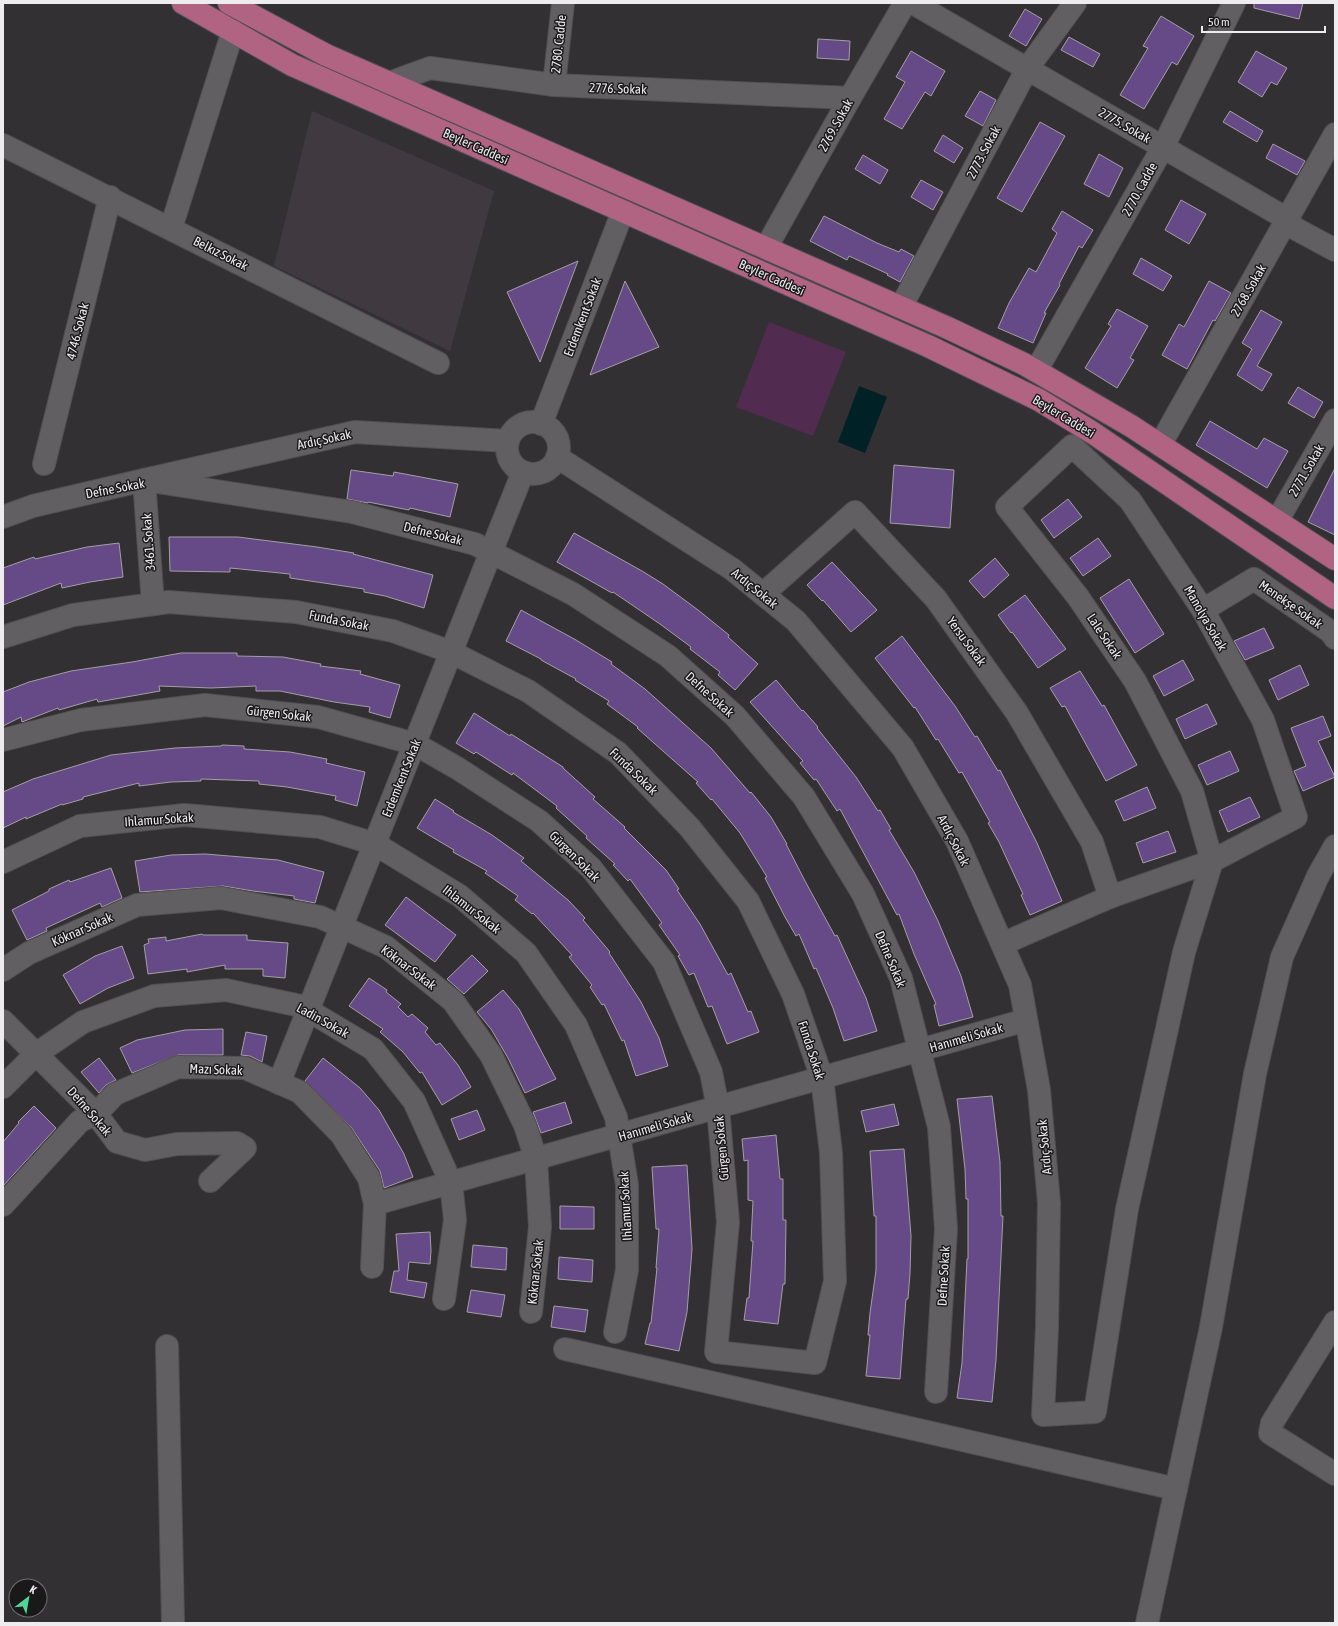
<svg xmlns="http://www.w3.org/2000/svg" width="1338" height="1626" font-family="'Asap Condensed',sans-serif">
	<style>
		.built { fill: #413940 }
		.green { fill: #522b50 }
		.water { fill: #002125 }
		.building { fill: #664987; stroke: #a2a0a4 }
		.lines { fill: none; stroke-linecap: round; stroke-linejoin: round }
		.minor-casing { stroke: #524f52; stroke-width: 24 }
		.major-casing { stroke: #524f52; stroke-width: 24 }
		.minor { stroke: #625f62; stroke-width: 22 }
		.major { stroke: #b16481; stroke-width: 22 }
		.labels { text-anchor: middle; stroke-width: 3; stroke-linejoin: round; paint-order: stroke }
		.street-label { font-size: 13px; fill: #eeecee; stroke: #1a191a }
	</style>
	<rect width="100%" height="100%" fill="#333033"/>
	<!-- built -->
	<polygon class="built" points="312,111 494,191 450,351 274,266"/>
	<!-- green -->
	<polygon class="green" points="769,322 846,352 813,436 736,407"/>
	<!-- water -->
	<polygon class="water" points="859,386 887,397 865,453 838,442"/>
	<!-- building -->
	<g class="building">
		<polygon points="1254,3 1303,3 1299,19 1254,8"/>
		<polygon points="1025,9 1042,19 1026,46 1009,36"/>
		<polygon points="1161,16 1194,36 1177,65 1172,62 1144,109 1120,95 1148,48 1143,46"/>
		<polygon points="1069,37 1100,54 1093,67 1061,50"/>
		<polygon points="818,39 850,41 849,60 817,58"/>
		<polygon points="911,51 945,71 931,96 925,92 902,129 884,119 905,82 896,77"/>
		<polygon points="1256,51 1287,68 1277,85 1271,82 1262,97 1238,82"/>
		<polygon points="980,91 996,100 983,126 965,116"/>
		<polygon points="1230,111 1263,131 1257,142 1223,122"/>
		<polygon points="1040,122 1065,136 1022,212 997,198"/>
		<polygon points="943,135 963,148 954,163 934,151"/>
		<polygon points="1273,144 1305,161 1297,175 1266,158"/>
		<polygon points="1099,154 1123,168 1109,197 1084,184"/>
		<polygon points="863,155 888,170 880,184 855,169"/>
		<polygon points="921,180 943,192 933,210 911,197"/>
		<polygon points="1181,200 1206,214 1189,244 1165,230"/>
		<polygon points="1062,211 1093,230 1082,248 1079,246 1059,284 1060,285 1044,313 1046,313 1033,343 998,328 1009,303 1029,268 1036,272 1057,233 1052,229"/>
		<polygon points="824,216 877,243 899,252 901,249 914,256 900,282 887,275 888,274 849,256 847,260 810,241"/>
		<polygon points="1141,258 1172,276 1163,291 1133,274"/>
		<polygon points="578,261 540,362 507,292"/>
		<polygon points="625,281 659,347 590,375"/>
		<polygon points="1209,281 1231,293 1215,321 1213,320 1187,369 1162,355 1179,324 1184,327"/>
		<polygon points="1117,309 1148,326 1130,358 1134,360 1117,388 1085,368 1111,326 1108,324"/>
		<polygon points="1261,310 1282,322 1257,366 1272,374 1262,391 1237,375 1252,349 1242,343"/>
		<polygon points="1298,387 1323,402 1314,418 1288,403"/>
		<polygon points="1210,421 1257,449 1264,438 1288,451 1267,488 1196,445"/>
		<polygon points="894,465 954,470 950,528 890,523"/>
		<polygon points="1335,468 1335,535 1308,522"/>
		<polygon points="351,470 393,476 394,472 458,484 450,517 410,508 409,510 368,502 368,503 347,499"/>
		<polygon points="1068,499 1082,517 1054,538 1041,520"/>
		<polygon points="574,533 642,571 663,584 698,610 729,635 728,637 758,664 735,690 718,675 720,672 690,649 691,647 660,624 613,592 612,593 557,562"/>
		<polygon points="169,537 238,537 317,547 354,553 353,554 433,575 424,608 385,596 364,592 364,589 290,578 290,574 230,568 230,572 170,571"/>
		<polygon points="1098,538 1111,556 1083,576 1070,558"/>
		<polygon points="119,543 123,577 90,582 62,588 61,583 3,605 3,568 34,557 35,559 87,547"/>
		<polygon points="995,558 1009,575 984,598 969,581"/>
		<polygon points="832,562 877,610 851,632 823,600 822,601 807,585"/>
		<polygon points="1129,579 1164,634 1135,653 1100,598"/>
		<polygon points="1025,595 1066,649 1038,668 1012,632 1011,633 998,615"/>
		<polygon points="521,610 576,640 612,662 611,664 645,689 711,748 750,793 751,792 771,817 787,844 786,844 805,881 835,936 837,935 866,998 877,1031 844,1041 833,1008 816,968 814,969 799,934 796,936 785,917 765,878 767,877 740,833 712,799 711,800 696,783 698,782 637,728 638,727 607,704 609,701 575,680 576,679 541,660 541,659 506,641"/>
		<polygon points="1264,628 1274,648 1245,660 1234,641"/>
		<polygon points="902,636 955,706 975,737 977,736 998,771 1000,770 1037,843 1062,901 1030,915 1021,895 1023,894 999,842 988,823 990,822 962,772 959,773 938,739 936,740 915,707 914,708 875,658"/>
		<polygon points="181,653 237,653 237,656 283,657 321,664 320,666 361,671 360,674 400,685 390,718 369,712 370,707 334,702 280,691 256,691 256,686 211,688 159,686 160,691 98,702 97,699 59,710 58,708 22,722 21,717 3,726 3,692 29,682 71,671 132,662"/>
		<polygon points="1183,660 1194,680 1164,696 1153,676"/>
		<polygon points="1300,665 1309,685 1278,700 1269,680"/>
		<polygon points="1080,671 1102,706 1104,705 1137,765 1106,781 1065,706 1062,707 1050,688"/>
		<polygon points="776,680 802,711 803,710 818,727 817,728 856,777 878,811 880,810 891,829 889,830 914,872 938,921 961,976 973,1017 939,1026 934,1005 936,1004 914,954 899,914 897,915 840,809 837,811 816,779 814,780 800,763 803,761 750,702"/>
		<polygon points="1207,704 1217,724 1185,739 1176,719"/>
		<polygon points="474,713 510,736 511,734 563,767 563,768 595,797 593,799 625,827 624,828 666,870 679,889 677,890 700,924 728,975 731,973 748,1012 751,1011 759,1032 727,1044 712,1006 708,1007 694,973 689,975 678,956 680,955 659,925 662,923 630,879 628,881 613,865 615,864 586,838 587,836 556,808 557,806 513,773 512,775 476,752 474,754 456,743"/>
		<polygon points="1323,716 1331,736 1318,741 1335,777 1303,791 1294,771 1306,766 1291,728"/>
		<polygon points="222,745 244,746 244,749 290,752 327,759 326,763 365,772 357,806 335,800 336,796 287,787 259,784 259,781 201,779 201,781 171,782 139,786 139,783 83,797 83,799 62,805 62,804 26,819 26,817 3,828 3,792 33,779 111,755 175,748 221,746"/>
		<polygon points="1230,751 1239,771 1207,785 1198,765"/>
		<polygon points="1147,787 1156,808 1124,821 1115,801"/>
		<polygon points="1250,797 1260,817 1228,832 1219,811"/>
		<polygon points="435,799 454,811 453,812 492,835 524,858 521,861 568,900 585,918 583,920 610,952 609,953 641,1002 659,1038 668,1066 636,1076 624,1040 622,1041 604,1004 602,1005 590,987 592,985 569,957 572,955 533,913 532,914 515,900 518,896 485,873 487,871 453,852 454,850 417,828"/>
		<polygon points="1168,831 1176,852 1143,863 1136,843"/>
		<polygon points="205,854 278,860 324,872 315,903 294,899 294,896 253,891 223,886 140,892 135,861 171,855"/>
		<polygon points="111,868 122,898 102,907 100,903 46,928 47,931 27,940 12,910 49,891 49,889 69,880 70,882"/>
		<polygon points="406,897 456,935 435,962 385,925"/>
		<polygon points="202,934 203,935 247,935 247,940 288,943 285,978 263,976 263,969 225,969 225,965 187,972 187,969 148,974 144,945 149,943 148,939 166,937 166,941"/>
		<polygon points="122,946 134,978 108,988 80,1004 63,975 95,956"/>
		<polygon points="472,955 488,971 464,994 447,979"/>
		<polygon points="369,978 387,990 386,992 401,1004 398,1007 408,1017 412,1014 428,1028 425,1032 436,1045 440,1043 458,1065 471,1087 442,1105 422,1072 420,1073 403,1052 380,1032 383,1029 349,1006"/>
		<polygon points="503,990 519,1009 556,1079 525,1093 508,1058 491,1029 477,1012"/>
		<polygon points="223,1029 223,1055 178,1055 132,1073 120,1048 137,1040 185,1030"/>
		<polygon points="246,1032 267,1036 262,1062 250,1056 241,1055"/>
		<polygon points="99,1058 116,1080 106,1085 99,1093 81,1072"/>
		<polygon points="323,1058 360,1088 379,1110 404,1154 413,1177 384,1188 380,1171 351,1127 305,1081"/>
		<polygon points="992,1096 1000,1162 1001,1216 1003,1216 996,1360 992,1402 957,1398 962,1363 967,1259 968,1259 968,1199 966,1199 965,1169 957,1099"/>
		<polygon points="565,1102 572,1123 541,1133 533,1112"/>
		<polygon points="894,1104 899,1125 866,1132 861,1111"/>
		<polygon points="34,1106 56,1128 3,1186 3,1142 19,1123 18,1122"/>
		<polygon points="477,1110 485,1130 459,1140 451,1119"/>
		<polygon points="776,1135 780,1179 783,1179 783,1220 786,1220 785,1284 783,1284 778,1324 744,1320 747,1298 749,1298 753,1241 751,1241 753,1201 748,1200 748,1160 744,1161 742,1139"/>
		<polygon points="904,1149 911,1236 910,1273 908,1299 906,1299 900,1379 866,1376 870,1335 868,1335 870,1313 876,1270 876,1216 874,1216 870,1151"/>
		<polygon points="687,1165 692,1249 687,1312 679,1351 645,1344 650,1323 651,1323 657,1268 656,1268 659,1229 656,1229 652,1167"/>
		<polygon points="560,1206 594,1207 594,1229 560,1229"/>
		<polygon points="430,1232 431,1251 430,1264 409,1262 407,1280 427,1283 424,1298 390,1292 394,1271 399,1271 396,1234"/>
		<polygon points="473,1245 507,1248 506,1270 471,1267"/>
		<polygon points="559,1257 593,1260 592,1282 558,1279"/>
		<polygon points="471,1290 505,1295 501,1317 467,1312"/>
		<polygon points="554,1306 588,1310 585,1332 551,1327"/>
	</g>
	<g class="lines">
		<!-- minor casing -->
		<g class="minor-casing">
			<g id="minor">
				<polyline points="913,3 1282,216 1296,229 1335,250"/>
				<polyline points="389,83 430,68 554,85 850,98"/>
				<polyline points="554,85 563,3"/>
				<polyline points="3,145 438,363"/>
				<polyline points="171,228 233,31"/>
				<polyline points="766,248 850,98 905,3"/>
				<polyline points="901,307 1027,69 1075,3"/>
				<polyline points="1036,371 1163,147 1234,3"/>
				<circle cx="533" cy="448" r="26"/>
				<polyline points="541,424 623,211"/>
				<polyline points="1160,445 1335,134"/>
				<polyline points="557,457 732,569 796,621 903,748 957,841 1020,985 1039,1090 1049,1203 1047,1327 1043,1415 1095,1412 1127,1209 1184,952 1212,861 1192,791 1135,681 1078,597 1007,507 1072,446 1130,500 1203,610 1263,720 1296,817 1212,861 1110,897 1002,944"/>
				<polyline points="44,464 110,197"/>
				<polyline points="3,517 33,506 144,480 352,512 475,544 573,594 668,656 735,716 804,797 863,894 901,978 939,1127 946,1229 936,1392"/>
				<polyline points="1277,521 1335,420"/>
				<polyline points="763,594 855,512 936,599 1017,713 1092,842 1110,897"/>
				<polyline points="153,604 144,480 355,432 508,441"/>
				<polyline points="1203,610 1254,579 1331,632 1335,638"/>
				<polyline points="3,637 73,615 169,602 296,612 393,631 451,652 528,691 618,753 690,828 748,901 793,994 822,1078 831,1153 835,1281 815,1363 716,1352 728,1222 718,1108 711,1072 664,962 591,868 539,821 457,768 415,744 318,717 205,705 81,720 3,740"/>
				<polyline points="3,862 80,826 185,815 320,827 375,844 460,896 526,953 576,1025 616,1117 627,1185 627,1270 615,1332"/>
				<polyline points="3,970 29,953 137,905 221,898 320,917 386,947 453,1001 491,1055 525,1125 536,1159 540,1227 531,1312"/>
				<polyline points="3,1021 96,1114 117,1142 145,1150 177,1144 237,1143 245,1148 210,1181"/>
				<polyline points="279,1083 523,472"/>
				<polyline points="3,1087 36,1054 83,1022 154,996 226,990 301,1006 373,1049 414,1101 451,1183 455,1220 444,1299"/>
				<polyline points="375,1204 1026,1020"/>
				<polyline points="3,1205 80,1121 96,1114 115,1094 178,1067 245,1068 300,1092 341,1134 369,1178 375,1204 372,1267"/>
				<polyline points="1335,1322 1272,1423 1270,1433 1335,1474"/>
				<polyline points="167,1346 173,1623"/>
				<polyline points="565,1349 1176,1489"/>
				<polyline points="1147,1623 1211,1327 1255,1074 1282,957 1318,876 1335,846"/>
			</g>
		</g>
		<!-- major casing -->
		<g class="major-casing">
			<g id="major">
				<polyline points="183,3 292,65 928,346 1039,400 1093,433 1335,598"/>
				<polyline points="229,3 326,55 948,328 1024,364 1131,426 1335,559"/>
			</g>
		</g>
		<!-- minor -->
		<use href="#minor" class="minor"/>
		<!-- major -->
		<use href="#major" class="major"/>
	</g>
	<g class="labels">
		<!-- street labels -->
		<g class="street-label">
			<text transform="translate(558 44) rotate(-84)" y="5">2780. Cadde</text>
			<text transform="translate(618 88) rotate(2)" y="5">2776. Sokak</text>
			<text transform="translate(835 125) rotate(-61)" y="5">2769. Sokak</text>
			<text transform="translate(1125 125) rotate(30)" y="5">2775. Sokak</text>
			<text transform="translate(476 146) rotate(24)" y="5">Beyler Caddesi</text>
			<text transform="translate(983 152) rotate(-62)" y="5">2773. Sokak</text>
			<text transform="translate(1139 189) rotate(-61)" y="5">2770. Cadde</text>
			<text transform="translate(221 253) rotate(27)" y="5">Belkız Sokak</text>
			<text transform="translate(772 277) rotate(24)" y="5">Beyler Caddesi</text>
			<text transform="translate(1248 290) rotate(-60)" y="5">2768. Sokak</text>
			<text transform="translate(582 317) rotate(-69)" y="5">Erdemkent Sokak</text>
			<text transform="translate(77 331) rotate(-76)" y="5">4746. Sokak</text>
			<text transform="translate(1064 416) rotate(31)" y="5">Beyler Caddesi</text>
			<text transform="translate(324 439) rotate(-12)" y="5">Ardıç Sokak</text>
			<text transform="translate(1306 470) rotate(-60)" y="5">2771. Sokak</text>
			<text transform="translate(115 488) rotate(-11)" y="5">Defne Sokak</text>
			<text transform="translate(433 533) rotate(14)" y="5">Defne Sokak</text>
			<text transform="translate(148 542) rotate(-94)" y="5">3461. Sokak</text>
			<text transform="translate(755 588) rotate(39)" y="5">Ardıç Sokak</text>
			<text transform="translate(1291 604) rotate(35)" y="5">Menekşe Sokak</text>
			<text transform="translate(1206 618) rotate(60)" y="5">Manolya Sokak</text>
			<text transform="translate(339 620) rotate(11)" y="5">Funda Sokak</text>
			<text transform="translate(1105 636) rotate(56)" y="5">Lale Sokak</text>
			<text transform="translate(967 641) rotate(54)" y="5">Yersu Sokak</text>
			<text transform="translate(710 694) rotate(42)" y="5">Defne Sokak</text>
			<text transform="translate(279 713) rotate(6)" y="5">Gürgen Sokak</text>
			<text transform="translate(634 771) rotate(44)" y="5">Funda Sokak</text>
			<text transform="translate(401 778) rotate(-68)" y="5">Erdemkent Sokak</text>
			<text transform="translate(159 819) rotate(-4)" y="5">Ihlamur Sokak</text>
			<text transform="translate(954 840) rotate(63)" y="5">Ardıç Sokak</text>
			<text transform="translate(575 856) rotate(45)" y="5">Gürgen Sokak</text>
			<text transform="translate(472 909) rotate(38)" y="5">Ihlamur Sokak</text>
			<text transform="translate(82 929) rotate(-24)" y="5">Köknar Sokak</text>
			<text transform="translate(891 959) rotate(67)" y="5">Defne Sokak</text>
			<text transform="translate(409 967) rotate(37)" y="5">Köknar Sokak</text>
			<text transform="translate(323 1020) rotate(29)" y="5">Ladin Sokak</text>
			<text transform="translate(966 1037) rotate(-16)" y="5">Hanımeli Sokak</text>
			<text transform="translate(812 1050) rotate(72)" y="5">Funda Sokak</text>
			<text transform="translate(216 1069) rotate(2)" y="5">Mazı Sokak</text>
			<text transform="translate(90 1111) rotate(49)" y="5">Defne Sokak</text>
			<text transform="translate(655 1126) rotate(-16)" y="5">Hanımeli Sokak</text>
			<text transform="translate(1044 1147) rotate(-95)" y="5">Ardıç Sokak</text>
			<text transform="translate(721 1148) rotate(-95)" y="5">Gürgen Sokak</text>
			<text transform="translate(625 1206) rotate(-93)" y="5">Ihlamur Sokak</text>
			<text transform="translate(535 1272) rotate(-84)" y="5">Köknar Sokak</text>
			<text transform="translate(943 1276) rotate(-87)" y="5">Defne Sokak</text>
		</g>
	</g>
	<!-- border -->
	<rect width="1338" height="1626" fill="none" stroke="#eeecee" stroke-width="8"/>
	<!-- north arrow -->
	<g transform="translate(28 1598) rotate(31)"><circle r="19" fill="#1a191a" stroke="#6f6d6f"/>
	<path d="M0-3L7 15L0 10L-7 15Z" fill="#52d397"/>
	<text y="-6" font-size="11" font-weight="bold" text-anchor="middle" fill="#eeecee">K</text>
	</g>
	<!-- scale -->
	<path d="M1202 26v6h123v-6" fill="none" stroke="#eeecee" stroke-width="2"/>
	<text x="1208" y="26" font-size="12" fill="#eeecee" stroke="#1a191a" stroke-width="3" paint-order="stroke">50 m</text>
</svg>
